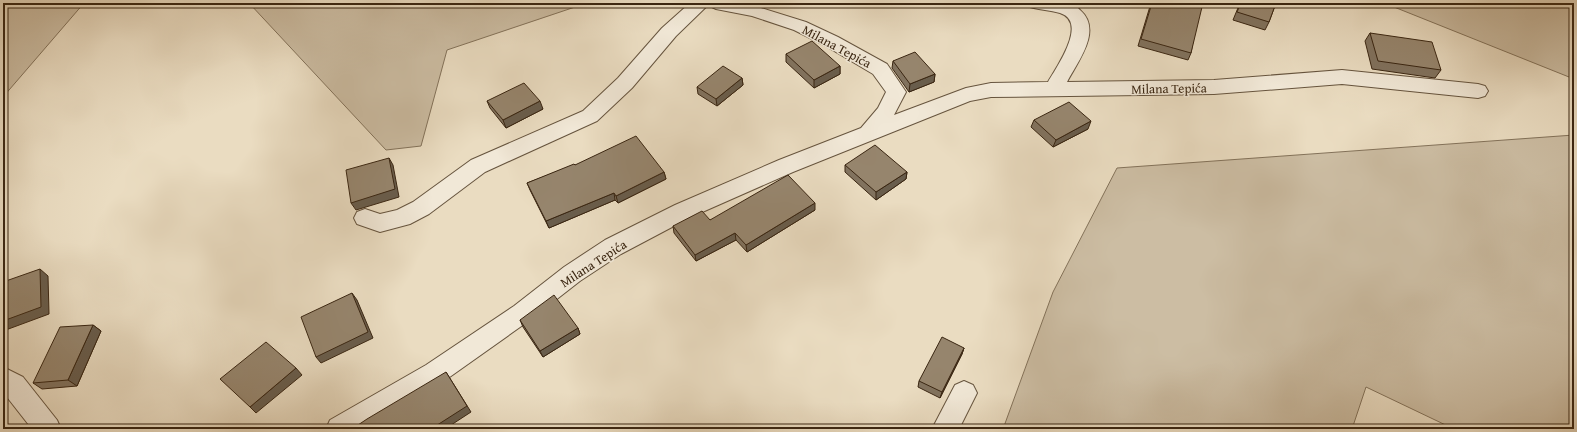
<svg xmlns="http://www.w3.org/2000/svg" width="1577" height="432" font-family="'Gentium Book Plus',serif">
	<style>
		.green { fill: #ccbda3; stroke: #83725a }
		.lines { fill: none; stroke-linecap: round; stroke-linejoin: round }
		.minor-casing { stroke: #66543e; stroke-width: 2 }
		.minor { fill: #f1e8d7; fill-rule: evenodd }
		.wall { fill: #81725e; stroke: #3a2612 }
		.shaded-wall { fill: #695d4c; stroke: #3a2612 }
		.building { fill: #96856d; stroke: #3a2612 }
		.labels { text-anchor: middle; stroke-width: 3; stroke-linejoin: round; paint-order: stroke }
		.street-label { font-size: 13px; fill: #3a2612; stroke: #f1e8d7 }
	</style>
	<rect width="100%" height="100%" fill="#eadcc1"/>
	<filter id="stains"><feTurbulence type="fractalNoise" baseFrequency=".005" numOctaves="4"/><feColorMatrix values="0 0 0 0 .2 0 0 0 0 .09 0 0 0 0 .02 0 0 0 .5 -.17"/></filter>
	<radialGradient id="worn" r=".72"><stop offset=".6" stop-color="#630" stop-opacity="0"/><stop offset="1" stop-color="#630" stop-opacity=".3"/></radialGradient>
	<!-- green -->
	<g class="green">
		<polygon points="3,3 84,3 3,97"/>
		<polygon points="249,3 587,3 447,50 421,146 386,150"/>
		<polygon points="1384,3 1574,3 1574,79"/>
		<polygon points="1574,135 1574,429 1454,429 1366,387 1352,429 1003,429 1053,292 1117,168"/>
	</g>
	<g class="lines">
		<!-- minor casing -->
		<g class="minor-casing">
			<g id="minor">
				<path d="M 690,3 L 745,3 L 806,22 L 838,37 L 887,64 L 906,92 L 894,115 L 966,88 L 991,83 L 1048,82 C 1056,68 1089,22 1060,13 C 1050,10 1040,10 1030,7 L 1027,3 L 1070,3 C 1075,4 1077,7 1080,10 C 1103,30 1078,61 1067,82 L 1214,80 L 1342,70 L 1478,84 L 1485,86 L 1488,91 L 1485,96 L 1478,98 L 1342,84 L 1214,94 L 991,97 L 970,101 L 793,172 L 691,217 L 621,254 L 580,281 L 530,320 L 444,381 L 363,429 L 326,429 L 330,420 L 426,365 L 514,306 L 564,267 L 605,240 L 675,205 L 779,160 L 861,128 L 878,108 L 886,92 L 873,74 L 824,45 L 794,30 L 752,16 L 716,9 L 708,5 L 676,36 L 632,88 L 597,121 L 485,172 L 429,214 L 410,224 L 380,232 L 357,224 L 354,218 L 357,212 L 365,209 L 380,214 L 397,210 L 413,202 L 471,160 L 583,111 L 618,78 L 662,28 Z"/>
				<polygon points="3,367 23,377 57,420 61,429 32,429 3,392"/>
				<polygon points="964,381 973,385 977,393 959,429 932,429 955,385"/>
			</g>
		</g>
		<!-- minor -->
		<use href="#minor" class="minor"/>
	</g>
	<!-- wall -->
	<g class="wall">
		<polygon points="1151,3 1200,3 1191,53 1188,60 1138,46"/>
		<polygon points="1240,3 1276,3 1269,22 1265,30 1233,20"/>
		<polygon points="1370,33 1441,70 1435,78 1372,69 1365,41"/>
		<polygon points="786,54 840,66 840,74 814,88 786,62"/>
		<polygon points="893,61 935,74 934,82 909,92 892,68"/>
		<polygon points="742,78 743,85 717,106 698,94 697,87"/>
		<polygon points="487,101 543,109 506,128 490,108"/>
		<polygon points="1034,120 1088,129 1053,147 1031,127"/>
		<polygon points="575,165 664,172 666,179 618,203 615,200 549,228 530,190 527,183"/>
		<polygon points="845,165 907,172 906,179 876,200 845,172"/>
		<polygon points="815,210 747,252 736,240 696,261 674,233 673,226 710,220"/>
		<polygon points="520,320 578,328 580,334 543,357 523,327"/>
		<polygon points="93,325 101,331 77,386 42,389 33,383"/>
		<polygon points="964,348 962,354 940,398 918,387 919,381"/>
	</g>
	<!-- shaded-wall -->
	<g class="shaded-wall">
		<polygon points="840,66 840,74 814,88 814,80"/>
		<polygon points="935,74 934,82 909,92 910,84"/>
		<polygon points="742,78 743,85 717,106 716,99"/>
		<polygon points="540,101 543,109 506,128 503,120"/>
		<polygon points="1091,121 1088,129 1053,147 1056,140"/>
		<polygon points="389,158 393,165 399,197 356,210 351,203"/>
		<polygon points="664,172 666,179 618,203 616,196"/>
		<polygon points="907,172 906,179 876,200 876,192"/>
		<polygon points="614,193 615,200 549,228 546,221"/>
		<polygon points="815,203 815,210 747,252 746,245"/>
		<polygon points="735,233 736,240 696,261 695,255"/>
		<polygon points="40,269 48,276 49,314 3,331 3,321"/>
		<polygon points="352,293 357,300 373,338 321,363 316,357"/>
		<polygon points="93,325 101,331 77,386 68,380"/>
		<polygon points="578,328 580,334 543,357 540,351"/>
		<polygon points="964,348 962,354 940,398 942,392"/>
		<polygon points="296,368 302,375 256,413 250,407"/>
		<polygon points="446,372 471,412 445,429 431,429"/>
	</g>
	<!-- building -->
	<g class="building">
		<polygon points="1152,3 1200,3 1202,7 1191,53 1141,39"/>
		<polygon points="1241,3 1276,3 1269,22 1237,12"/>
		<polygon points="1370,33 1432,42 1441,70 1378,61"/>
		<polygon points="812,41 840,66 814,80 786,54"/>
		<polygon points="915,52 935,74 910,84 893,61"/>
		<polygon points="723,66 742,78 716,99 697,87"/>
		<polygon points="524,83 540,101 503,120 487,101"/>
		<polygon points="1069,102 1091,121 1056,140 1034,120"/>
		<polygon points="636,136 664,172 616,196 614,193 546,221 527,183 574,164 575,165"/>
		<polygon points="875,145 907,172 876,192 845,165"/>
		<polygon points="389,158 395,189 351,203 346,170"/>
		<polygon points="788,175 815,203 746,245 735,233 695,255 673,226 702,211 710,220"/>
		<polygon points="40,269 41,307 3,321 3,282"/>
		<polygon points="352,293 368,332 316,357 301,317"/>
		<polygon points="554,295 578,328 540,351 520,320"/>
		<polygon points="93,325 68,380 33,383 60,327"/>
		<polygon points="942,337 964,348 942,392 919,381"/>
		<polygon points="266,342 296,368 250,407 220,379"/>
		<polygon points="446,372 467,406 431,429 352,429 367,419"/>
		<polygon points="1367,427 1405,428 1405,429 1368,429"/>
	</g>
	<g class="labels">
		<!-- street labels -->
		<g class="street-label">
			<text transform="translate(837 46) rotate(28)" y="5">Milana Tepića</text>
			<text transform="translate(1169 88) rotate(-1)" y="5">Milana Tepića</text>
			<text transform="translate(593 263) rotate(-33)" y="5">Milana Tepića</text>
		</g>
	</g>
	<!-- margin -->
	<rect width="1577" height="432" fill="none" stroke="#eadcc1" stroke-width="16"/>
	<rect x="4" y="4" width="1569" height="424" fill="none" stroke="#3a2612" stroke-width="2"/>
	<rect x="8" y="8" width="1561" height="416" fill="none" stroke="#3a2612"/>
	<rect width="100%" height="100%" filter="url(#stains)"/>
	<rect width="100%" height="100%" fill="url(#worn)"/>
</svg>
